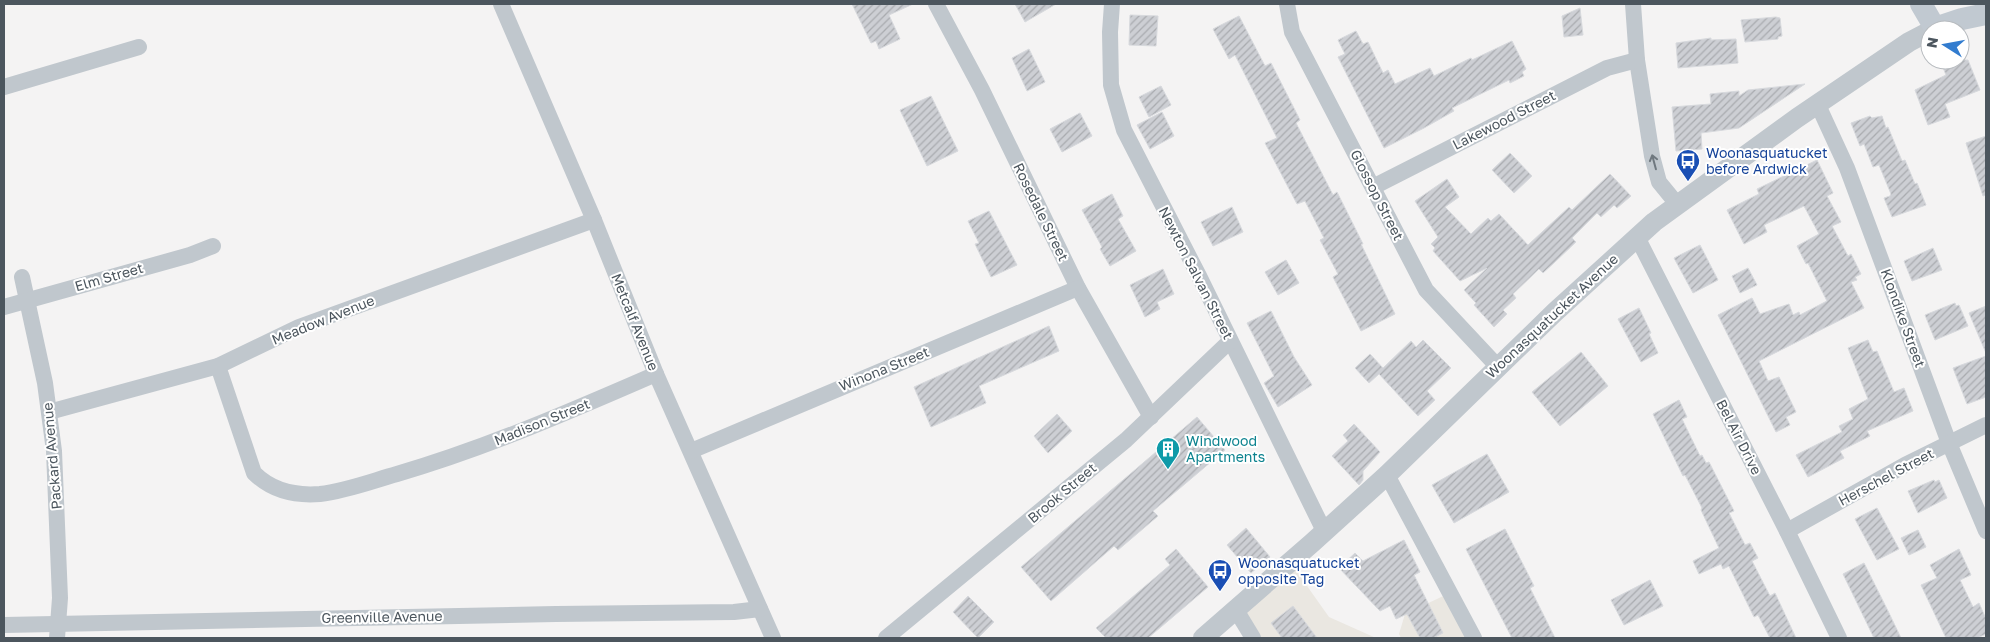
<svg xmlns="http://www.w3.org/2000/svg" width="1990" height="642" font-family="'Golos Text',sans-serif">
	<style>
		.commercial { fill: #eae7e1 }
		.building { fill: url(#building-hatch); stroke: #d7d9dd }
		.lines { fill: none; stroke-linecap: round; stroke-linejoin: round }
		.minor { stroke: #c0c7cd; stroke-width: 16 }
		.tertiary { stroke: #c0c7cd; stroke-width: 20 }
		.secondary { stroke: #c1c9d1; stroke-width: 22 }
		.oneway { stroke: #6f787f }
		.labels { text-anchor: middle; stroke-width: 4; stroke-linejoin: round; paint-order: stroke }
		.street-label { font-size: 14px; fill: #4c565e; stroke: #fff }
		.transit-label { font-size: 14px; fill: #164399; stroke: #fff; text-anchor: start }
		.culture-label { font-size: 14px; fill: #0d838f; stroke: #fff; text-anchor: start }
	</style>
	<defs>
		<pattern id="building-hatch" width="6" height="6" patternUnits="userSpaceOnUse" patternTransform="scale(1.25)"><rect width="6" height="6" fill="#cdcfd4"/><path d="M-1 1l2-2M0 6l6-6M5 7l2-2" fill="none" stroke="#a9abaf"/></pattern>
	</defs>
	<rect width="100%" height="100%" fill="#f4f3f3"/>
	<!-- commercial -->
	<g class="commercial">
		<polygon points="1295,569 1329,617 1376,638 1255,638 1240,611"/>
		<polygon points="1454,591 1480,638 1401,638 1399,634 1405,614"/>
	</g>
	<!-- building -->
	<g class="building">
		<polygon points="852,4 913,4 889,15 900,39 879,49 876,41 871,43"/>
		<polygon points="1015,4 1056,4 1025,22"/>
		<polygon points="1580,8 1583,35 1564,37 1562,16"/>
		<polygon points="1130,15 1158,16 1156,46 1129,45"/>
		<polygon points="1239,16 1265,66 1271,63 1300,120 1296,123 1333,195 1337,192 1363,244 1361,244 1395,314 1361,331 1333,277 1338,274 1320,240 1324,238 1305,201 1297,204 1265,143 1277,138 1235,55 1229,59 1213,29"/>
		<polygon points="1776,17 1780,18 1782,36 1778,37 1778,39 1745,42 1741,20"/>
		<polygon points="1356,31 1363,44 1368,42 1383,73 1388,70 1395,84 1430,68 1434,76 1471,58 1472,60 1512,41 1526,69 1522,72 1524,76 1510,83 1509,80 1452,108 1454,111 1424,128 1384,148 1338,57 1345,54 1338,40"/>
		<polygon points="1711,38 1711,40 1736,39 1738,63 1678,68 1676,43"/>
		<polygon points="1029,49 1045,82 1027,91 1012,58"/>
		<polygon points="1940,60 1968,60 1980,90 1945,104 1950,117 1928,125 1915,90 1946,75"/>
		<polygon points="1805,84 1739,128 1701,133 1702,149 1676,151 1672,107 1711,104 1710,94 1739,91 1739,96 1748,90"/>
		<polygon points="1161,86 1171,105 1149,117 1139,97"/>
		<polygon points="931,96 958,151 927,166 900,110"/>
		<polygon points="1162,112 1174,136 1150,149 1137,125"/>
		<polygon points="1080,113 1092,136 1062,152 1050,129"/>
		<polygon points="1870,116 1872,118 1882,116 1886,128 1888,127 1902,161 1905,160 1915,184 1917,183 1926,205 1892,217 1884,198 1890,196 1891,194 1879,165 1873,167 1864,144 1860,146 1851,123"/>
		<polygon points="1986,136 1986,195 1983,196 1966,143"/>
		<polygon points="1510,153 1532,176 1514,193 1492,170"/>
		<polygon points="1817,160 1833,193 1827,196 1841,222 1832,226 1848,256 1851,254 1861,274 1855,277 1857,280 1851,282 1864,308 1759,361 1768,381 1779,377 1796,412 1786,417 1790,425 1776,432 1718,315 1752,298 1760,314 1789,304 1793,315 1799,312 1800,315 1827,301 1808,263 1806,264 1797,246 1819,234 1804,206 1764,225 1767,232 1744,244 1727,210 1759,194 1757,189"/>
		<polygon points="1610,174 1631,196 1617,208 1614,205 1601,217 1597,213 1572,238 1576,242 1555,262 1543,273 1539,269 1513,294 1516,298 1503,310 1507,314 1494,327 1474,305 1476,303 1464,290 1487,268 1460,281 1433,251 1435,248 1431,244 1438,237 1415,201 1447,179 1459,197 1445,207 1471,234 1488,218 1491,221 1499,214 1528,245 1569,207 1572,210"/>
		<polygon points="1112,194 1123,216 1118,219 1136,251 1110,266 1100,249 1102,247 1082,210"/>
		<polygon points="1232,207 1243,232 1213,246 1201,222"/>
		<polygon points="989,211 1017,265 991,277 975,244 979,243 968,221"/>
		<polygon points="1700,245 1718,280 1693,293 1674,258"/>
		<polygon points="1933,248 1942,270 1912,281 1904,261"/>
		<polygon points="1286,260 1299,283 1278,295 1265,272"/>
		<polygon points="1748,268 1757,285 1740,293 1732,276"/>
		<polygon points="1163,269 1174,294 1157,302 1160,309 1145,317 1130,285"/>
		<polygon points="1955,303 1956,306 1959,305 1968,326 1935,340 1925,315"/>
		<polygon points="1986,306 1986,353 1969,313"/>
		<polygon points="1639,308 1651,333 1649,334 1658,353 1641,362 1618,319"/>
		<polygon points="1271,311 1294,357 1312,385 1278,407 1264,383 1274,376 1247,323"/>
		<polygon points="1049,326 1059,351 979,386 986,403 931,427 914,387"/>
		<polygon points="1423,340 1451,368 1427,391 1435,400 1418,416 1379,374 1369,383 1355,368 1370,354 1383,368 1411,341 1416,347"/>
		<polygon points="1868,340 1873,352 1877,351 1894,392 1904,388 1913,411 1867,431 1870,436 1840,451 1844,458 1808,477 1796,455 1842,432 1839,426 1853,419 1849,409 1868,399 1848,348"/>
		<polygon points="1581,352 1608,386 1560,426 1532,392"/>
		<polygon points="1986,356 1986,397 1967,404 1953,368"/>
		<polygon points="1679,400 1687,417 1682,419 1700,456 1702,455 1706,463 1709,462 1734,511 1729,513 1745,545 1750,543 1758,558 1752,561 1770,596 1775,593 1796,638 1770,638 1758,615 1754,617 1729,566 1723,569 1721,564 1699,574 1693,561 1719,548 1701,510 1702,508 1685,475 1683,476 1653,414"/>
		<polygon points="1057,414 1072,431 1048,453 1034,436"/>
		<polygon points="1197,417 1225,450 1153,511 1158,516 1118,550 1114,546 1051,601 1021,567"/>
		<polygon points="1354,424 1380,452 1363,471 1363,480 1359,485 1332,456 1348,441 1343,435"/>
		<polygon points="1487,454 1509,492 1454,523 1432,485"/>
		<polygon points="1934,480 1935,482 1939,480 1947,498 1918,513 1908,491"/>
		<polygon points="1877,508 1899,549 1877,560 1855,519"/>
		<polygon points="1246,528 1270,557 1251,573 1227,545"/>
		<polygon points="1505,529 1534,586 1530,588 1555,638 1512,638 1466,549"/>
		<polygon points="1918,530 1926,547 1909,555 1901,538"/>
		<polygon points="1404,540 1420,572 1414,575 1443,633 1433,638 1420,638 1407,614 1396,619 1390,606 1380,611 1339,568 1355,553 1363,561"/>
		<polygon points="1176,549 1208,587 1148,638 1106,638 1096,628 1170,565 1165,559"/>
		<polygon points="1959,549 1971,575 1960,580 1973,607 1979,603 1986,619 1986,634 1977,638 1946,638 1921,585 1937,578 1930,565"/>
		<polygon points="1864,563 1888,611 1901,638 1874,638 1843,574"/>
		<polygon points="1650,580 1663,606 1624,625 1611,600"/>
		<polygon points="968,596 994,622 978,638 953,612"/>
		<polygon points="1293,606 1317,638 1282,638 1271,623"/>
	</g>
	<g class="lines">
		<!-- minor -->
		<g class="minor">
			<polyline points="501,4 594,220 656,374 773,638"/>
			<polyline points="936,4 982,90 1078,288 1151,417"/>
			<polyline points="1112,4 1110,32 1111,85 1124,130 1199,276 1324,531"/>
			<polyline points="1287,4 1292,32 1426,290 1498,367"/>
			<polyline points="1633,4 1637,60 1652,156 1659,182 1677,204"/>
			<polyline points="4,87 139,47"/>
			<polyline points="1818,105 1847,168 1949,443 1986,531"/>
			<polyline points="1373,187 1607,68 1637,60"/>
			<polyline points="1637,237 1787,531 1839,638"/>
			<polyline points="22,277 45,383 54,451 60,598 57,638"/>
			<polyline points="4,307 190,255 213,246"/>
			<path d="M 218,366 L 254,473 C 271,490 295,496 320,494 C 346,491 372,481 397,474 C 486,448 571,411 656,374"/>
			<polyline points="49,412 218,366 299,327 594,220"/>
			<polyline points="691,451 1078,288"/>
			<polyline points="1387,475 1474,638"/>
			<polyline points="1787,531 1905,465 1986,425"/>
			<polyline points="1236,610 1253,638"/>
			<polyline points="4,625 556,614 734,612 760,609"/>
			<polyline points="886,638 1126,440 1230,341"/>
		</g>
		<!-- tertiary -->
		<polyline class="tertiary" points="1203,638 1312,543 1387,475 1555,312 1654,222 1797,118 1909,42 1930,31"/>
		<!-- secondary -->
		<polyline class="secondary" points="1921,4 1935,28 1962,19 1986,14"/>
	</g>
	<!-- one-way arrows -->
	<defs><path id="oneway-shaft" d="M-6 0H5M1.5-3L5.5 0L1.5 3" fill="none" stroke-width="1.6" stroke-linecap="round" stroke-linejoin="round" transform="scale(1.25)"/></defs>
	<use class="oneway" href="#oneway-shaft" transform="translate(1654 162) rotate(-105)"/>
	<!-- icons -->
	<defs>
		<g id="bus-pin" transform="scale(1.25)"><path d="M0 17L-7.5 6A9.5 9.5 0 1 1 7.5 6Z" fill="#1a4fb4" stroke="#fff"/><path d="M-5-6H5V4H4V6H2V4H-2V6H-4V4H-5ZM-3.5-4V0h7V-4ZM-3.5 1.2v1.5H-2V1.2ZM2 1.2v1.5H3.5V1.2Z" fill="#fff"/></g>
		<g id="building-pin" transform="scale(1.25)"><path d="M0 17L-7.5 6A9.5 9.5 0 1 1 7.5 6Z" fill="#0f9aa8" stroke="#fff"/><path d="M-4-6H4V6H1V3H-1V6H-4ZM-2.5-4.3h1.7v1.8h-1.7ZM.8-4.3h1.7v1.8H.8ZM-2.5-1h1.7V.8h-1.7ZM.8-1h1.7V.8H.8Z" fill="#fff"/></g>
	</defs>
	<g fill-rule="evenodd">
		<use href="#bus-pin" x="1688" y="161"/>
		<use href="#building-pin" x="1168" y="449"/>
		<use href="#bus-pin" x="1220" y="571"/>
	</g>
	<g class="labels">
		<!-- street labels -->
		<g class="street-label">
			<text transform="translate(1504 120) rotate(-27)" y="5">Lakewood Street</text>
			<text transform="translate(1377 195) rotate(63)" y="5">Glossop Street</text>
			<text transform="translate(1041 212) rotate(64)" y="5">Rosedale Street</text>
			<text transform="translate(1196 273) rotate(63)" y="5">Newton Salvan Street</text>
			<text transform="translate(109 277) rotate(-16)" y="5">Elm Street</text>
			<text transform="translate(1552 316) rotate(-43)" y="5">Woonasquatucket Avenue</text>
			<text transform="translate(1903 318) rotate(70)" y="5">Klondike Street</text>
			<text transform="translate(323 320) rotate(-22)" y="5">Meadow Avenue</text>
			<text transform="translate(635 322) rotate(68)" y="5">Metcalf Avenue</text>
			<text transform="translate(884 369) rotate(-22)" y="5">Winona Street</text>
			<text transform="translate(542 422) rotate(-22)" y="5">Madison Street</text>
			<text transform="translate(1739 437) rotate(63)" y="5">Bel Air Drive</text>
			<text transform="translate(52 456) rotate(-95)" y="5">Packard Avenue</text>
			<text transform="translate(1886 477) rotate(-28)" y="5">Herschel Street</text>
			<text transform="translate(1062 493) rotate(-40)" y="5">Brook Street</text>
			<text transform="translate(382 617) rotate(-1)" y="5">Greenville Avenue</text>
		</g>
		<!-- transit labels -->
		<g class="transit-label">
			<text x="1706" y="158">Woonasquatucket<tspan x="1706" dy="16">before Ardwick</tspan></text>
			<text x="1238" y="568">Woonasquatucket<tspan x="1238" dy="16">opposite Tag</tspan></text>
		</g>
		<!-- culture labels -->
		<g class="culture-label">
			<text x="1186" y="446">Windwood<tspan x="1186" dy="16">Apartments</tspan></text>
		</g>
	</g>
	<!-- border -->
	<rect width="1990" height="642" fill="none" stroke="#4c565e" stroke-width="10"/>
	<!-- north arrow -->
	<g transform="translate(1945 45) rotate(281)"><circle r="24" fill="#ffffff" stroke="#b7bbbf"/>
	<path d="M0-4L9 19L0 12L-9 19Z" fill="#327ccf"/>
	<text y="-8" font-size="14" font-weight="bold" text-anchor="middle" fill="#4c565e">N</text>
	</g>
</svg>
